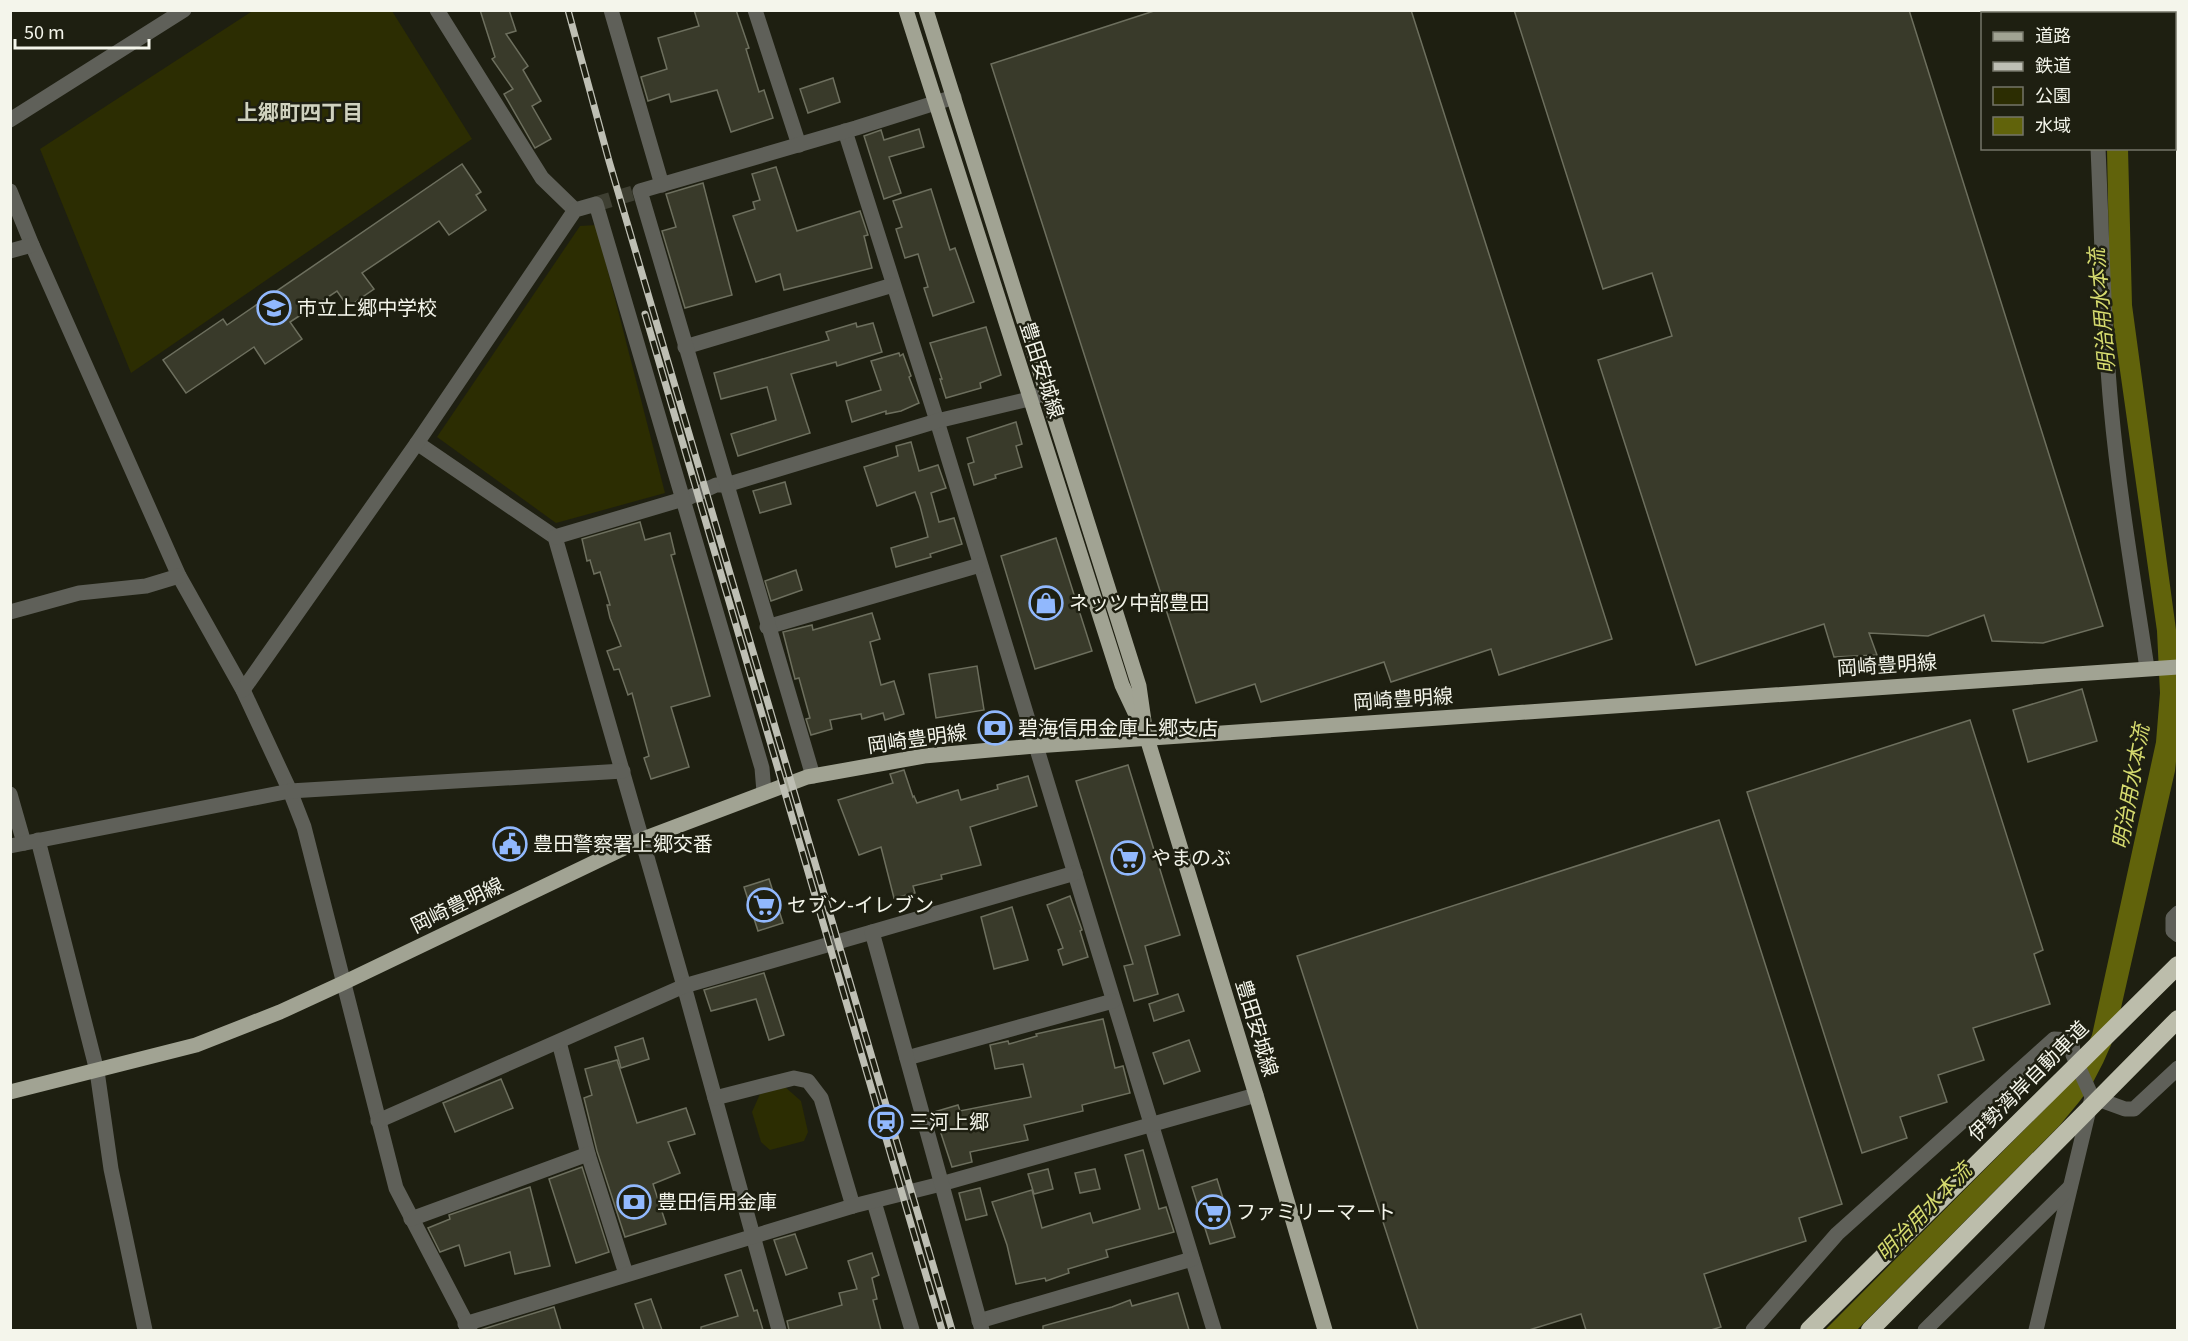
<svg xmlns="http://www.w3.org/2000/svg" width="2188" height="1341" font-family="Georgia,'Noto Sans JP',serif">
	<style>
		.green { fill: #2c2d02 }
		.water { fill: #61630b }
		.building { fill: #393a2a; stroke: #6d6f5e; stroke-width: 1.5 }
		.lines { fill: none; stroke-linecap: round; stroke-linejoin: round }
		.minor-tunnel { stroke: #3e3f32; stroke-width: 15; stroke-dasharray: 15 8; stroke-linecap: butt }
		.minor { stroke: #5f6059; stroke-width: 15 }
		.major { stroke: #a1a393; stroke-width: 15 }
		.highway { stroke: #bcbdab; stroke-width: 18 }
		.rail-casing { stroke: #bebfb4; stroke-width: 7 }
		.rail { stroke: #1e1f11; stroke-width: 4.5; stroke-dasharray: 14; stroke-linecap: butt }
		.labels { text-anchor: middle; stroke-width: 5; stroke-linejoin: round; paint-order: stroke }
		.poi-label { font-size: 20px; fill: #f4f5eb; stroke: #1e1f11; text-anchor: start }
		.street-label { font-size: 20px; fill: #f4f5eb; stroke: #1e1f11 }
		.neighbourhood-label { font-size: 21px; font-weight: bold; fill: #d0d2bf; stroke: #1e1f11 }
		.water-label { font-size: 21px; font-style: italic; fill: #d5da6e; stroke: #1e1f11 }
	</style>
	<rect width="100%" height="100%" fill="#1e1f11"/>
	<!-- green -->
	<g class="green">
		<polygon points="254,10 392,11 472,139 131,373 40,149"/>
		<polygon points="596,225 665,493 556,523 437,437 580,226"/>
		<polygon points="785,1087 801,1101 808,1132 804,1141 770,1150 761,1142 752,1112 760,1094"/>
	</g>
	<!-- water -->
	<polygon class="water" points="2107,149 2128,149 2132,305 2177,637 2178,743 2175,771 2121,1008 2111,1045 2103,1063 2091,1086 2079,1102 2060,1125 1857,1330 1825,1330 2049,1105 2071,1078 2092,1035 2156,742 2160,693 2157,631 2110,300"/>
	<!-- building -->
	<g class="building">
		<polygon points="480,10 509,10 516,31 506,34 528,66 523,70 541,101 532,106 551,139 535,148 504,94 513,89 492,59 495,57"/>
		<polygon points="694,10 736,10 749,48 746,49 759,92 764,90 773,118 731,132 717,90 671,102 669,94 648,101 641,77 667,69 658,38 699,26"/>
		<polygon points="1157,10 1411,10 1612,639 1499,675 1491,649 1391,682 1384,662 1261,702 1255,684 1196,703 991,64"/>
		<polygon points="1514,10 1909,10 2103,626 2043,643 1992,641 1984,615 1928,636 1869,633 1877,655 1834,657 1824,624 1696,665 1598,360 1672,336 1652,273 1603,289"/>
		<polygon points="833,78 840,102 808,113 800,89"/>
		<polygon points="919,129 924,147 889,157 901,193 884,199 864,136 881,130 884,140"/>
		<polygon points="462,164 481,192 476,195 486,210 449,235 439,221 362,273 374,289 348,307 337,291 290,322 302,339 265,364 254,347 186,393 163,360 223,319 227,325"/>
		<polygon points="776,167 797,231 860,211 868,235 864,236 872,268 784,290 780,274 756,282 733,216 755,209 753,202 760,200 752,174"/>
		<polygon points="703,183 732,295 685,308 662,231 676,227 666,194"/>
		<polygon points="931,189 950,250 955,248 974,302 933,316 924,288 928,287 918,254 905,258 896,229 902,227 893,201"/>
		<polygon points="856,323 857,327 873,323 882,352 837,366 836,362 791,374 810,433 738,456 731,434 776,420 767,387 721,399 714,373 829,340 826,332"/>
		<polygon points="986,327 1001,375 980,383 981,388 946,398 940,379 942,379 930,343"/>
		<polygon points="899,353 900,356 903,354 911,376 909,377 919,403 901,411 886,414 886,411 852,422 846,401 881,390 871,361"/>
		<polygon points="1016,422 1022,444 1016,446 1022,467 995,475 996,478 974,485 968,464 974,462 967,438"/>
		<polygon points="911,442 919,471 938,465 946,488 931,493 939,522 954,518 962,544 930,554 931,557 896,567 891,548 928,537 920,506 915,492 877,506 864,467 898,456 896,446"/>
		<polygon points="785,482 791,504 760,513 753,491"/>
		<polygon points="640,522 645,540 670,533 675,554 671,555 710,696 671,707 689,767 651,779 644,758 649,756 632,693 628,695 619,669 614,670 607,651 621,646 610,618 607,605 610,605 600,572 594,574 590,560 587,561 582,539"/>
		<polygon points="1056,538 1092,651 1035,669 1001,556"/>
		<polygon points="796,570 802,590 771,601 765,581"/>
		<polygon points="872,613 880,639 870,642 881,685 894,681 904,714 885,720 883,713 862,719 861,714 830,720 832,729 811,735 806,719 810,718 799,678 795,679 783,632 812,625 813,630"/>
		<polygon points="977,666 984,710 936,718 929,674"/>
		<polygon points="2082,689 2097,741 2028,762 2013,710"/>
		<polygon points="1970,720 2043,950 2034,954 2050,1004 1973,1028 1984,1060 1938,1075 1947,1102 1900,1117 1907,1138 1862,1153 1747,792"/>
		<polygon points="1128,765 1180,935 1145,946 1158,994 1134,1001 1124,966 1133,964 1076,781"/>
		<polygon points="904,770 913,797 914,796 917,803 958,790 961,800 998,789 997,785 1028,776 1037,806 970,827 981,865 941,875 942,879 913,886 915,893 894,898 881,847 859,855 838,800 893,783 890,774"/>
		<polygon points="1719,820 1842,1204 1799,1218 1806,1241 1704,1274 1721,1327 1711,1330 1586,1330 1581,1314 1529,1330 1418,1330 1297,956"/>
		<polygon points="769,879 783,923 758,931 744,887"/>
		<polygon points="1070,896 1082,930 1080,931 1088,957 1063,965 1058,950 1063,948 1047,905"/>
		<polygon points="1012,907 1028,960 994,969 981,917"/>
		<polygon points="764,973 784,1035 769,1040 756,999 711,1011 704,990"/>
		<polygon points="1178,994 1184,1011 1154,1021 1149,1004"/>
		<polygon points="1103,1019 1115,1068 1123,1066 1130,1093 1082,1105 1083,1111 1024,1125 1028,1140 970,1152 972,1162 952,1167 934,1112 958,1105 960,1111 1031,1097 1023,1064 995,1069 990,1045 1008,1041 1009,1044 1037,1036 1036,1034"/>
		<polygon points="643,1038 649,1059 621,1068 615,1047"/>
		<polygon points="1189,1040 1200,1071 1164,1084 1153,1053"/>
		<polygon points="617,1060 637,1123 686,1108 695,1134 668,1142 680,1173 653,1184 666,1224 625,1237 597,1151 584,1098 592,1095 585,1069"/>
		<polygon points="501,1079 513,1108 455,1132 443,1103"/>
		<polygon points="1143,1150 1159,1209 1166,1207 1174,1232 1106,1250 1108,1257 1068,1269 1069,1273 1046,1281 1045,1278 1016,1284 1007,1245 992,1202 1032,1190 1042,1228 1090,1213 1093,1223 1140,1209 1125,1155"/>
		<polygon points="582,1167 609,1252 576,1263 549,1179"/>
		<polygon points="1048,1169 1053,1189 1034,1194 1028,1174"/>
		<polygon points="1095,1169 1100,1189 1080,1193 1075,1173"/>
		<polygon points="1217,1179 1235,1237 1210,1244 1192,1187"/>
		<polygon points="530,1187 550,1266 515,1274 510,1252 465,1266 459,1245 440,1252 428,1228 450,1219 449,1215"/>
		<polygon points="980,1188 987,1215 966,1220 959,1193"/>
		<polygon points="795,1234 807,1268 786,1275 774,1240"/>
		<polygon points="872,1253 879,1275 872,1278 877,1299 873,1300 881,1330 789,1330 787,1321 842,1305 839,1293 857,1289 848,1261"/>
		<polygon points="741,1270 754,1311 757,1310 763,1330 701,1330 701,1327 738,1316 725,1275"/>
		<polygon points="1178,1293 1189,1330 1043,1330 1043,1326 1112,1307 1130,1300 1132,1306"/>
		<polygon points="651,1299 662,1330 644,1330 635,1304"/>
		<polygon points="554,1307 561,1330 480,1330"/>
	</g>
	<g class="lines">
		<!-- minor-tunnel -->
		<polyline class="minor-tunnel" points="596,204 640,191"/>
		<!-- minor -->
		<g class="minor">
			<polyline points="437,10 542,178 575,210"/>
			<polyline points="611,10 662,185"/>
			<polyline points="755,10 799,145"/>
			<polyline points="2089,10 2089,14"/>
			<polyline points="2144,10 2145,14"/>
			<polyline points="2174,73 2178,72"/>
			<polyline points="10,120 184,10"/>
			<polyline points="845,131 937,421 1214,1330"/>
			<path d="M 2098,148 C 2102,235 2103,321 2111,407 C 2119,495 2134,582 2147,668"/>
			<polyline points="10,191 32,245 179,576 243,690 290,791 304,827 396,1188 470,1330"/>
			<polyline points="10,251 32,245"/>
			<polyline points="685,347 893,285"/>
			<polyline points="417,443 555,537 684,986 779,1330"/>
			<polyline points="555,537 690,497 716,485 726,485 937,421 1029,399 1047,392"/>
			<polyline points="10,612 79,593 146,586 179,576"/>
			<polyline points="767,627 980,565"/>
			<polyline points="243,690 417,443 575,210 596,204 762,768 764,792"/>
			<polyline points="813,776 640,191 856,128 954,97"/>
			<polyline points="10,794 24,843"/>
			<polyline points="38,840 97,1071 111,1169 145,1330"/>
			<polyline points="10,846 290,791 623,771"/>
			<polyline points="2178,913 2173,918 2173,931 2178,935"/>
			<polyline points="559,1042 588,1154 626,1274"/>
			<polyline points="907,1058 1113,1001"/>
			<polyline points="2092,1097 2125,1109 2134,1109 2178,1068"/>
			<polyline points="715,1098 794,1078 808,1081 821,1098 853,1206"/>
			<polyline points="378,1121 684,986 872,932"/>
			<polyline points="874,1202 912,1330"/>
			<polyline points="411,1219 588,1154"/>
			<polyline points="979,1321 1192,1259"/>
			<polyline points="465,1324 853,1206 941,1184 1256,1095"/>
			<polyline points="982,1330 872,932 1075,873"/>
			<polyline points="1753,1330 1837,1234 2054,1039 2072,1040 2073,1055 2092,1097 2036,1330"/>
			<polyline points="1925,1330 2070,1187"/>
		</g>
		<!-- major -->
		<g class="major">
			<polyline points="906,10 1122,685 1147,738 1256,1095 1325,1330"/>
			<polyline points="926,10 1139,686 1144,721"/>
			<polyline points="10,1092 196,1045 280,1012 343,983 643,839 807,777 924,756 1035,746 2178,667"/>
		</g>
		<!-- highway -->
		<g class="highway">
			<polyline points="1809,1330 2178,965"/>
			<polyline points="1870,1330 2178,1019"/>
		</g>
		<!-- rail casing -->
		<g class="rail-casing">
			<g id="rail">
				<polyline points="568,10 609,161 952,1330"/>
				<polyline points="645,314 942,1330"/>
			</g>
		</g>
		<!-- rail -->
		<use href="#rail" class="rail"/>
	</g>
	<!-- icons -->
	<defs>
		<g id="school-ring" transform="scale(1.725)"><circle r="9.5" fill="#1e1f11" stroke="#91b8fd" stroke-width="1.5"/><path d="M0-5L7-2L0 1L-7-2ZM-4 1L0 2.5L4 1V4Q0 6-4 4Z" fill="#91b8fd"/></g>
		<g id="shop-ring" transform="scale(1.725)"><circle r="9.5" fill="#1e1f11" stroke="#91b8fd" stroke-width="1.5"/><path d="M-5-2.5h2.3a2.7 3.5 0 0 1 5.4 0H5L5.5 6h-11ZM-1.5-2.5h3a1.5 2.3 0 0 0-3 0Z" fill="#91b8fd"/></g>
		<g id="bank-ring" transform="scale(1.725)"><circle r="9.5" fill="#1e1f11" stroke="#91b8fd" stroke-width="1.5"/><path d="M-6-4H6V4H-6ZM0-2.3a2.3 2.3 0 1 0 0 4.6a2.3 2.3 0 1 0 0-4.6Z" fill="#91b8fd"/></g>
		<g id="civic-ring" transform="scale(1.725)"><circle r="9.5" fill="#1e1f11" stroke="#91b8fd" stroke-width="1.5"/><path d="M-.6-6.5H3V-4.5H.6V-3L4-1V1h2V6H-6V1h2V-1L-.6-3ZM-1.2 2.5V6h2.4V2.5Z" fill="#91b8fd"/></g>
		<g id="supermarket-ring" transform="scale(1.725)"><circle r="9.5" fill="#1e1f11" stroke="#91b8fd" stroke-width="1.5"/><path d="M-6-5.5h2.5l.6 2H6L4.5 2H-2.5L-4.4-4H-6ZM-1.5 3.2a1.3 1.3 0 1 0 .1 0ZM3 3.2a1.3 1.3 0 1 0 .1 0Z" fill="#91b8fd"/></g>
		<g id="station-ring" transform="scale(1.725)"><circle r="9.5" fill="#1e1f11" stroke="#91b8fd" stroke-width="1.5"/><path d="M-3-6H3Q5-6 5-4V2Q5 4 3 4L4.5 6H3L1.5 4h-3L-3 6H-4.5L-3 4Q-5 4-5 2V-4Q-5-6-3-6ZM-3.5-4v3h7v-3ZM-3.5 1v1.5H-2V1ZM2 1v1.5H3.5V1Z" fill="#91b8fd"/></g>
	</defs>
	<g fill-rule="evenodd">
		<use href="#school-ring" x="274" y="308"/>
		<use href="#shop-ring" x="1046" y="603"/>
		<use href="#bank-ring" x="995" y="728"/>
		<use href="#civic-ring" x="510" y="844"/>
		<use href="#supermarket-ring" x="1128" y="858"/>
		<use href="#supermarket-ring" x="764" y="905"/>
		<use href="#station-ring" x="886" y="1122"/>
		<use href="#bank-ring" x="634" y="1202"/>
		<use href="#supermarket-ring" x="1213" y="1212"/>
	</g>
	<g class="labels">
		<!-- poi labels -->
		<g class="poi-label">
			<text x="297" y="315">市立上郷中学校</text>
			<text x="1069" y="610">ネッツ中部豊田</text>
			<text x="1018" y="735">碧海信用金庫上郷支店</text>
			<text x="533" y="851">豊田警察署上郷交番</text>
			<text x="1151" y="865">やまのぶ</text>
			<text x="787" y="912">セブン-イレブン</text>
			<text x="909" y="1129">三河上郷</text>
			<text x="657" y="1209">豊田信用金庫</text>
			<text x="1236" y="1219">ファミリーマート</text>
		</g>
		<!-- street labels -->
		<g class="street-label">
			<text transform="translate(1042 370) rotate(72)" y="7">豊田安城線</text>
			<text transform="translate(1887 665) rotate(-4)" y="7">岡崎豊明線</text>
			<text transform="translate(1403 699) rotate(-4)" y="7">岡崎豊明線</text>
			<text transform="translate(917 739) rotate(-8)" y="7">岡崎豊明線</text>
			<text transform="translate(457 905) rotate(-26)" y="7">岡崎豊明線</text>
			<text transform="translate(1257 1028) rotate(73)" y="7">豊田安城線</text>
			<text transform="translate(2028 1081) rotate(-45)" y="7">伊勢湾岸自動車道</text>
		</g>
		<!-- neighbourhood labels -->
		<g class="neighbourhood-label">
			<text x="300" y="120">上郷町四丁目</text>
		</g>
		<!-- water labels -->
		<g class="water-label">
			<text transform="translate(2102 311) rotate(-95)" y="7">明治用水本流</text>
			<text transform="translate(2131 787) rotate(-80)" y="7">明治用水本流</text>
			<text transform="translate(1924 1212) rotate(-46)" y="7">明治用水本流</text>
		</g>
	</g>
	<!-- border -->
	<rect width="2188" height="1341" fill="none" stroke="#f4f5eb" stroke-width="24"/>
	<!-- legend -->
	<rect x="1981" y="12" width="195" height="138" fill="#1e1f11" stroke="#747568" stroke-width="1.5"/>
	<rect x="1993" y="32" width="30" height="9" fill="#a1a393" stroke="#747568" stroke-width="1.5"/>
	<text x="2035" y="42" font-size="18" fill="#f4f5eb">道路</text>
	<rect x="1993" y="62" width="30" height="9" fill="#bebfb4" stroke="#747568" stroke-width="1.5"/>
	<text x="2035" y="72" font-size="18" fill="#f4f5eb">鉄道</text>
	<rect x="1993" y="87" width="30" height="18" fill="#2c2d02" stroke="#747568" stroke-width="1.5"/>
	<text x="2035" y="102" font-size="18" fill="#f4f5eb">公園</text>
	<rect x="1993" y="117" width="30" height="18" fill="#61630b" stroke="#747568" stroke-width="1.5"/>
	<text x="2035" y="132" font-size="18" fill="#f4f5eb">水域</text>
	<!-- scale -->
	<path d="M15 39v9h134v-9" fill="none" stroke="#f4f5eb" stroke-width="3"/>
	<text x="24" y="39" font-size="18" fill="#f4f5eb" stroke="#1e1f11" stroke-width="4.5" paint-order="stroke">50 m</text>
</svg>
